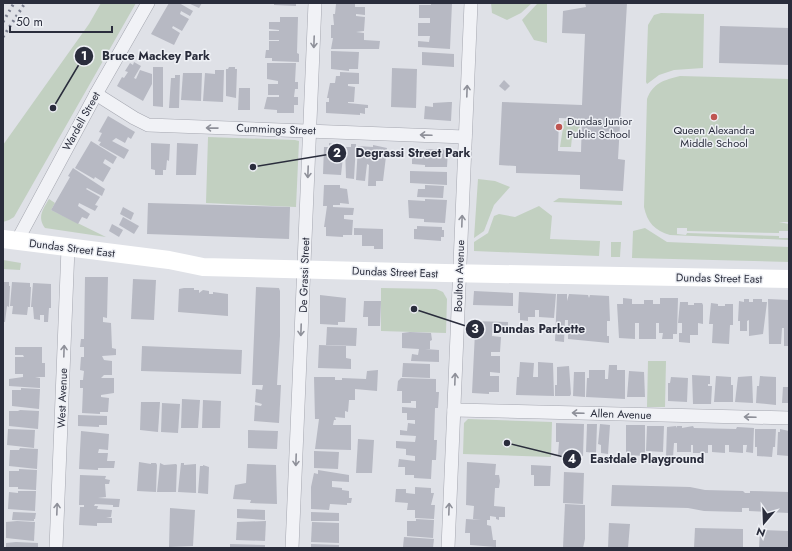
<svg xmlns="http://www.w3.org/2000/svg" width="792" height="551" font-family="Jost,sans-serif">
	<style>
		.green { fill: #c2d0c1 }
		.building { fill: #b7b9c3; fill-rule: evenodd }
		.lines { fill: none; stroke-linecap: round; stroke-linejoin: round }
		.street-casing { stroke: #a5a7b0; stroke-width: 14 }
		.street { stroke: #f1f2f6; stroke-width: 13 }
		.secondary { stroke: #fff; stroke-width: 18 }
		.rail { stroke: #7a7e8f; stroke-width: 3; stroke-dasharray: 2 4; stroke-linecap: butt }
		.oneway { stroke: #8e9099 }
		.poi-dot { fill: #bf5551; stroke: #eef0f5; stroke-width: 1.5 }
		.labels { text-anchor: middle; stroke-width: 3; stroke-linejoin: round; paint-order: stroke }
		.street-label { font-size: 11px; fill: #2a2d3c; stroke: #eef0f5 }
		.poi-label { font-size: 11px; fill: #2a2d3c; stroke: #eef0f5; text-anchor: start }
		.leader { fill: none; stroke: #2a2d3c; stroke-width: 1.5 }
		.callout-dot { fill: #2a2d3c; stroke: #eef0f5; stroke-width: 1.5 }
		.mark-label { font-size: 12px; text-anchor: middle; font-weight: bold; fill: #fff }
		.callout-label { font-size: 12px; text-anchor: middle; font-weight: bold; fill: #2a2d3c; stroke: #eef0f5; stroke-width: 3; stroke-linejoin: round; paint-order: stroke }
	</style>
	<rect width="100%" height="100%" fill="#dfe1e7"/>
	<!-- green -->
	<g class="green">
		<polygon points="101,3 136,3 14,217 9,220 3,222 3,145 89,24"/>
		<polygon points="491,3 532,3 521,13 507,20 492,13"/>
		<polygon points="537,4 547,4 547,43 534,40 522,20"/>
		<polygon points="661,13 704,14 703,68 674,70 659,75 647,84 646,82 648,25 654,15"/>
		<path d="M 680,76 L 789,79 L 789,222 L 779,222 L 789,224 L 789,231 L 779,231 L 779,233 L 687,231 L 687,228 L 677,228 L 677,234 L 686,235 L 687,233 L 779,236 L 779,238 L 789,238 L 789,233 L 789,240 L 670,235 C 655,231 647,222 644,207 L 647,99 C 653,83 664,80 680,76 Z"/>
		<polygon points="564,121 580,121 579,137 572,137 571,147 560,147"/>
		<polygon points="208,137 295,140 299,141 296,207 206,203"/>
		<polygon points="478,179 495,181 510,187 494,205 484,231 474,238"/>
		<polygon points="559,198 622,201 622,205 553,202"/>
		<path d="M 49,199 L 55,203 L 51,210 L 106,237 L 45,228 C 37,217 43,209 49,199 Z"/>
		<polygon points="539,206 552,216 550,239 600,241 599,256 474,251 474,242 488,233 494,216 499,214 515,217"/>
		<polygon points="645,228 667,242 789,247 789,262 632,258 633,231"/>
		<polygon points="611,242 621,242 620,257 611,257"/>
		<polygon points="3,260 21,263 20,270 3,269"/>
		<polygon points="381,288 436,289 443,292 447,299 446,333 381,331"/>
		<polygon points="648,361 666,361 665,407 647,407"/>
		<polygon points="468,419 552,422 551,457 463,454 464,423"/>
	</g>
	<!-- building -->
	<g class="building">
		<polygon points="169,3 179,3 193,11 190,16 181,11 180,14 189,19 182,31 173,26 172,28 180,33 174,45 151,34"/>
		<polygon points="188,3 202,3 199,8"/>
		<polygon points="274,3 296,3 296,6 274,5"/>
		<polygon points="431,3 452,3 450,49 418,47 418,41 429,42 430,36 418,36 418,23 430,23 430,18 419,18 419,5 431,5"/>
		<path d="M 585,3 L 627,3 L 618,159 L 625,160 L 623,191 L 580,189 L 580,175 L 516,173 L 516,166 L 499,165 L 502,102 L 582,105 L 585,34 L 562,33 L 563,11 L 586,7 ZM 559,118 L 582,119 L 581,152 L 558,151 Z"/>
		<polygon points="336,4 355,4 355,7 365,7 365,15 356,14 356,16 365,17 364,31 356,32 364,33 364,40 380,41 379,49 331,49 333,38 331,38 331,25 334,25 333,14 335,14"/>
		<polygon points="280,17 298,17 297,53 299,54 299,62 272,61 272,58 265,58 266,50 269,50 269,41 279,41 279,40 269,40 269,31 279,31 279,30 269,29 269,22 280,22"/>
		<polygon points="720,26 789,28 789,65 719,63"/>
		<polygon points="331,51 359,52 358,69 349,69 349,71 331,69"/>
		<polygon points="422,52 454,54 454,67 422,65"/>
		<polygon points="134,62 141,66 134,78 136,79 140,70 152,74 152,84 143,101 117,86 122,77 124,78 128,72 125,71 130,63 133,65"/>
		<polygon points="267,63 296,63 295,82 298,82 298,89 295,89 294,97 298,97 298,105 294,105 294,113 277,113 277,110 264,109 267,97 279,97 279,95 268,95 268,84 278,84 278,81 267,79"/>
		<polygon points="153,67 163,67 163,107 153,106"/>
		<polygon points="229,67 235,67 235,69 237,69 236,98 226,96 226,69 228,69"/>
		<polygon points="392,68 417,69 416,108 391,107"/>
		<polygon points="215,70 224,70 223,102 203,101 205,73 215,74"/>
		<polygon points="340,72 359,73 359,84 348,84 348,86 355,87 354,102 348,102 348,103 368,105 368,108 365,108 365,114 360,113 360,115 326,113 326,102 329,102 329,98 327,98 330,83 335,83 336,76 340,76"/>
		<polygon points="183,73 202,73 201,101 181,100"/>
		<polygon points="175,75 180,75 179,108 169,108 171,78 175,78"/>
		<polygon points="504,80 510,86 505,91 499,86"/>
		<polygon points="239,88 250,88 250,110 238,110"/>
		<polygon points="449,102 452,102 451,121 424,119 425,106 433,107 433,103"/>
		<polygon points="108,116 135,132 131,139 128,137 125,143 116,138 112,141 129,150 124,159 99,145 101,142 98,141 102,133 99,132"/>
		<polygon points="91,141 117,157 113,164 105,159 103,163 111,168 103,182 95,177 94,179 75,168"/>
		<polygon points="151,143 170,144 169,161 167,160 166,170 163,170 163,175 155,175 155,170 151,169"/>
		<polygon points="177,143 198,144 196,175 176,175"/>
		<polygon points="329,143 339,144 339,147 344,148 341,175 323,174 324,147 329,147"/>
		<polygon points="351,144 356,144 354,179 346,178 345,147 351,147"/>
		<polygon points="373,145 387,148 383,181 376,181 376,186 368,186 369,165 367,164 365,181 356,180 358,146 373,147"/>
		<polygon points="426,149 448,150 447,167 425,167 425,165 412,164 412,154 426,153"/>
		<polygon points="73,168 105,189 102,196 87,188 86,189 100,197 95,205 98,206 95,211 79,203 78,206 90,214 87,219 82,217 78,224 51,210 70,177 68,176"/>
		<polygon points="410,171 447,172 447,185 410,183"/>
		<polygon points="324,185 340,185 340,188 347,189 349,204 340,203 340,205 333,205 333,207 354,208 353,215 344,215 344,219 353,220 352,235 343,235 343,237 326,236 326,227 324,227 327,206 323,206"/>
		<polygon points="425,185 444,186 443,198 417,197 418,189 425,189"/>
		<polygon points="425,199 447,200 445,223 424,222 424,219 409,218 408,200 425,201"/>
		<polygon points="148,203 290,207 289,239 147,234"/>
		<polygon points="123,207 134,213 131,220 120,214"/>
		<polygon points="123,217 139,226 134,234 119,225"/>
		<polygon points="112,224 123,230 119,237 109,231"/>
		<polygon points="417,226 442,227 442,230 444,230 444,237 441,237 441,241 414,239 414,229 417,229"/>
		<polygon points="354,228 383,229 383,249 374,249 374,246 362,246 362,235 354,235"/>
		<polygon points="85,277 108,277 107,318 103,317 103,322 111,323 112,348 116,349 116,355 102,356 104,360 112,361 112,375 104,375 101,378 114,378 114,393 101,395 101,397 109,398 108,412 100,412 100,414 82,413 83,388 80,388 80,380 83,380 84,371 80,370 81,357 84,357 84,347 80,347 81,339 84,339"/>
		<polygon points="133,279 156,280 154,320 131,319"/>
		<polygon points="3,282 9,282 9,286 10,286 9,307 7,306 5,322 3,322"/>
		<polygon points="12,282 30,283 30,287 31,287 30,307 28,307 27,315 12,314 13,306 10,306"/>
		<polygon points="33,283 51,284 51,308 49,308 48,322 44,322 44,315 40,315 40,320 34,319 33,307 31,307"/>
		<polygon points="256,287 279,288 280,291 280,336 277,385 281,385 279,423 254,421 255,405 261,406 262,404 255,402 256,389 262,390 263,385 252,385"/>
		<polygon points="184,288 194,288 194,290 199,290 199,293 203,290 209,291 209,294 213,294 213,292 228,294 228,316 178,312 179,289"/>
		<polygon points="474,291 513,293 513,306 473,305"/>
		<polygon points="519,292 556,294 554,318 539,317 539,310 535,310 535,317 528,317 528,321 520,320 520,313 518,313"/>
		<polygon points="557,294 567,294 567,301 569,294 588,295 589,298 590,295 609,296 610,321 607,321 607,336 609,336 609,343 568,339 568,320 565,320 564,342 555,341"/>
		<polygon points="320,295 346,298 345,322 338,322 338,325 320,324"/>
		<polygon points="623,298 632,299 632,304 644,304 644,300 653,300 653,304 660,304 660,298 678,298 677,334 673,334 673,339 662,339 663,333 659,333 659,323 656,323 656,339 639,339 639,323 635,323 635,339 619,338 617,304 623,304"/>
		<polygon points="744,299 749,299 749,302 753,302 753,299 762,299 762,302 767,302 763,334 749,336 749,320 747,321 747,331 740,331 740,321 738,321 739,301 744,302"/>
		<polygon points="768,299 789,300 789,346 784,346 784,328 782,328 781,344 769,344"/>
		<polygon points="364,301 381,301 380,326 368,326 368,317 363,317"/>
		<polygon points="680,302 688,302 688,305 694,305 694,303 702,303 703,305 703,324 698,323 698,335 690,335 690,343 679,342 679,333 682,333 682,323 678,323"/>
		<polygon points="711,303 718,304 718,306 725,306 725,304 733,304 733,325 730,325 729,344 712,343 713,324 709,324"/>
		<polygon points="472,321 508,322 508,333 492,333 492,336 501,337 500,352 491,352 491,356 500,356 500,373 490,372 490,376 499,376 499,392 489,392 489,394 472,393 475,332 475,330 472,330"/>
		<polygon points="327,327 357,328 356,346 326,345"/>
		<polygon points="410,332 431,333 432,340 430,341 430,349 425,349 439,350 439,362 411,361 412,354 418,355 419,349 402,348 402,333"/>
		<polygon points="319,345 346,346 346,358 351,359 351,369 318,368"/>
		<polygon points="142,346 242,350 241,374 141,371"/>
		<polygon points="15,347 42,347 42,363 45,363 45,377 35,377 40,378 40,388 9,386 9,379 23,377 23,374 15,374 15,357 24,357 23,355 15,355"/>
		<polygon points="520,362 534,363 533,377 538,377 538,362 553,363 554,396 516,395 517,377 519,377"/>
		<polygon points="403,363 430,364 430,378 402,377"/>
		<polygon points="609,365 617,365 617,370 625,370 625,399 586,397 587,378 589,378 589,370 605,370 605,379 608,379"/>
		<polygon points="569,366 571,394 570,396 555,396 555,385 557,385 557,367"/>
		<polygon points="378,370 377,391 355,389 355,400 349,400 348,412 345,411 345,418 335,417 336,420 334,420 333,425 351,425 351,450 315,449 319,419 315,419 314,377 335,377 335,380 342,380 342,378 366,379 367,371"/>
		<polygon points="629,371 644,372 645,397 627,397"/>
		<polygon points="574,372 585,372 585,397 573,396"/>
		<polygon points="692,375 710,376 710,384 708,384 708,386 712,386 711,404 693,404"/>
		<polygon points="716,376 731,377 731,385 733,385 733,402 714,402"/>
		<polygon points="752,376 753,403 735,402 738,377"/>
		<polygon points="760,376 776,377 776,405 756,403 757,386 759,386"/>
		<polygon points="671,377 688,378 687,402 668,401 668,383 670,383"/>
		<polygon points="401,378 436,379 436,392 439,392 438,408 435,408 434,440 437,440 436,460 432,460 431,479 414,478 414,475 405,475 405,467 398,467 399,459 415,461 415,456 406,455 406,449 396,448 396,441 415,442 416,436 400,435 400,430 407,431 408,423 415,424 415,420 407,420 407,413 402,413 402,407 416,408 416,401 411,401 411,403 402,403 402,391 397,391 398,381"/>
		<polygon points="783,387 789,387 789,406 788,403 782,403"/>
		<polygon points="21,388 40,389 39,409 12,406 12,390 21,390"/>
		<polygon points="182,399 200,400 198,428 181,428"/>
		<polygon points="203,400 221,401 220,428 202,428"/>
		<polygon points="141,402 160,402 158,432 140,430"/>
		<polygon points="162,403 180,404 178,433 161,432"/>
		<polygon points="20,410 39,411 38,429 9,426 9,411 18,411"/>
		<polygon points="78,415 107,416 107,425 99,425 99,427 78,426"/>
		<polygon points="556,423 584,424 583,456 558,455 559,442 556,442"/>
		<polygon points="587,424 597,424 596,453 586,452"/>
		<polygon points="600,424 610,425 608,454 601,453 601,445 598,444"/>
		<polygon points="626,425 645,425 645,456 626,455"/>
		<polygon points="647,426 664,426 663,452 646,451"/>
		<polygon points="676,426 677,428 677,426 682,426 682,428 693,426 694,428 736,429 737,427 754,428 753,453 746,452 747,445 743,445 743,453 729,452 729,445 725,445 725,453 712,452 712,445 708,445 708,453 693,453 693,445 691,445 691,452 677,452 677,443 674,443 673,457 666,457 667,427"/>
		<polygon points="8,429 35,430 34,448 7,445"/>
		<polygon points="755,429 776,429 775,447 773,447 772,457 757,456 757,447 755,447"/>
		<polygon points="780,429 789,431 789,456 777,455 778,432 780,432"/>
		<polygon points="248,430 278,431 277,449 248,448"/>
		<polygon points="81,431 109,434 108,450 99,449 98,453 108,453 107,461 115,461 114,468 98,468 98,470 79,469"/>
		<polygon points="358,439 374,440 372,473 356,473"/>
		<polygon points="20,448 38,449 37,469 9,466 10,450 19,450"/>
		<polygon points="314,451 339,452 338,469 314,468"/>
		<polygon points="139,462 151,464 151,463 156,463 157,465 156,492 137,491"/>
		<polygon points="467,462 496,464 495,475 499,475 500,481 499,488 495,488 494,506 505,507 505,517 499,517 499,520 496,519 496,517 490,516 490,520 487,520 487,525 491,526 493,540 496,540 496,547 470,545 470,533 465,533 466,519 481,520 473,519 474,506 466,505"/>
		<polygon points="160,463 164,465 176,464 177,465 176,492 157,492"/>
		<polygon points="181,463 184,463 184,465 196,464 196,493 178,492"/>
		<polygon points="247,464 276,465 277,504 250,503 251,500 233,499 235,485 246,483"/>
		<polygon points="203,465 209,467 208,494 198,493 200,466 203,466"/>
		<polygon points="531,465 551,466 550,486 534,486 534,475 531,475"/>
		<polygon points="19,469 37,470 36,490 18,489 18,487 9,487 9,471 19,471"/>
		<polygon points="318,470 349,475 349,482 332,481 332,487 342,488 342,490 349,491 349,498 352,498 351,503 347,503 347,505 330,504 329,510 311,509 311,487 314,473 318,474"/>
		<polygon points="564,472 584,473 583,504 563,503"/>
		<polygon points="80,475 106,476 105,479 110,480 109,484 105,484 106,497 98,498 120,499 119,507 113,507 113,505 95,504 94,506 98,506 97,509 112,510 111,517 106,518 112,518 112,523 97,523 97,526 79,525 80,507 84,507 84,505 79,505"/>
		<polygon points="612,485 690,487 705,490 743,491 745,493 750,493 750,491 789,492 789,513 749,511 749,508 742,508 742,512 704,511 688,508 611,506"/>
		<polygon points="415,487 431,488 431,493 434,493 431,505 435,505 434,519 415,518 415,510 407,510 408,503 395,502 396,489 406,489 406,493 415,494"/>
		<polygon points="18,491 36,491 35,511 8,509 9,492 18,493"/>
		<polygon points="565,504 585,505 585,539 583,548 563,548"/>
		<polygon points="170,508 195,510 193,546 169,547"/>
		<polygon points="237,509 265,510 265,520 237,518"/>
		<polygon points="13,512 36,513 35,519 34,519 34,521 12,520"/>
		<polygon points="311,512 339,513 339,521 311,521"/>
		<polygon points="416,519 434,520 433,538 407,536 407,521 416,521"/>
		<polygon points="17,521 35,522 34,541 6,538 6,522"/>
		<polygon points="266,521 265,541 236,540 237,522"/>
		<polygon points="312,522 339,523 339,543 311,542"/>
		<polygon points="609,523 630,524 628,548 608,548"/>
		<polygon points="695,528 743,529 743,548 694,548"/>
		<polygon points="760,530 789,531 789,548 759,548"/>
		<polygon points="404,537 434,539 433,548 403,547"/>
		<polygon points="16,542 38,543 38,548 6,548 6,543"/>
		<polygon points="230,544 265,545 265,548 230,548"/>
		<polygon points="311,544 339,545 339,548 311,548"/>
	</g>
	<g class="lines">
		<!-- street casing -->
		<g class="street-casing">
			<g id="street">
				<polyline points="96,94 134,118 148,125 465,137"/>
				<polyline points="17,241 96,94 148,3"/>
				<polyline points="454,410 789,418"/>
				<polyline points="56,548 68,248"/>
				<polyline points="292,548 315,3"/>
				<polyline points="448,548 471,3"/>
			</g>
		</g>
		<!-- street -->
		<use href="#street" class="street"/>
		<!-- secondary -->
		<polyline class="secondary" points="3,239 169,260 203,267 445,273 789,279"/>
		<!-- rail -->
		<g class="rail">
			<polyline points="3,22 14,3"/>
			<polyline points="3,37 25,3"/>
		</g>
	</g>
	<!-- one-way arrows -->
	<defs><path id="oneway-shaft" d="M-6 0H5M1.5-3L5.5 0L1.5 3" fill="none" stroke-width="1.6" stroke-linecap="round" stroke-linejoin="round"/></defs>
	<g class="oneway">
		<use href="#oneway-shaft" transform="translate(314 42) rotate(92)"/>
		<use href="#oneway-shaft" transform="translate(467 91) rotate(-88)"/>
		<use href="#oneway-shaft" transform="translate(212 128) rotate(-179)"/>
		<use href="#oneway-shaft" transform="translate(426 135) rotate(-178)"/>
		<use href="#oneway-shaft" transform="translate(308 172) rotate(92)"/>
		<use href="#oneway-shaft" transform="translate(462 221) rotate(-88)"/>
		<use href="#oneway-shaft" transform="translate(301 330) rotate(92)"/>
		<use href="#oneway-shaft" transform="translate(64 351) rotate(-88)"/>
		<use href="#oneway-shaft" transform="translate(455 379) rotate(-88)"/>
		<use href="#oneway-shaft" transform="translate(578 413) rotate(-178)"/>
		<use href="#oneway-shaft" transform="translate(750 417) rotate(-178)"/>
		<use href="#oneway-shaft" transform="translate(296 460) rotate(92)"/>
		<use href="#oneway-shaft" transform="translate(57 509) rotate(-88)"/>
		<use href="#oneway-shaft" transform="translate(449 509) rotate(-88)"/>
	</g>
	<!-- markers -->
	<g class="poi-dot">
		<circle cx="714" cy="117" r="4"/>
		<circle cx="559" cy="127" r="4"/>
	</g>
	<g class="labels">
		<!-- street labels -->
		<g class="street-label">
			<text transform="translate(81 121) rotate(-61)" y="4">Wardell Street</text>
			<text transform="translate(276 129) rotate(2)" y="4">Cummings Street</text>
			<text transform="translate(72 248) rotate(7)" y="4">Dundas Street East</text>
			<text transform="translate(395 272) rotate(2)" y="4">Dundas Street East</text>
			<text transform="translate(304 275) rotate(-88)" y="4">De Grassi Street</text>
			<text transform="translate(459 276) rotate(-88)" y="4">Boulton Avenue</text>
			<text transform="translate(719 278) rotate(1)" y="4">Dundas Street East</text>
			<text transform="translate(62 398) rotate(-88)" y="4">West Avenue</text>
			<text transform="translate(621 414) rotate(2)" y="4">Allen Avenue</text>
		</g>
		<!-- poi labels -->
		<g class="poi-label">
			<text x="567" y="125">Dundas Junior<tspan x="567" dy="13">Public School</tspan></text>
			<text x="714" y="134" text-anchor="middle">Queen Alexandra<tspan x="714" dy="13">Middle School</tspan></text>
		</g>
	</g>
	<!-- callouts -->
	<path class="leader" d="M53 108L84 56M253 167L337 153M414 309L475 329M507 443L572 459"/>
	<g class="callout-dot">
		<circle cx="53" cy="108" r="4"/>
		<circle cx="253" cy="167" r="4"/>
		<circle cx="414" cy="309" r="4"/>
		<circle cx="507" cy="443" r="4"/>
		<circle cx="84" cy="56" r="10"/>
		<circle cx="337" cy="153" r="10"/>
		<circle cx="475" cy="329" r="10"/>
		<circle cx="572" cy="459" r="10"/>
	</g>
	<g class="mark-label">
		<text x="84" y="60">1</text>
		<text x="337" y="157">2</text>
		<text x="475" y="333">3</text>
		<text x="572" y="463">4</text>
	</g>
	<g class="callout-label">
		<text x="156" y="60">Bruce Mackey Park</text>
		<text x="413" y="157">Degrassi Street Park</text>
		<text x="539" y="333">Dundas Parkette</text>
		<text x="647" y="463">Eastdale Playground</text>
	</g>
	<!-- border -->
	<rect width="792" height="551" fill="none" stroke="#2a2d3c" stroke-width="8"/>
	<!-- north arrow -->
	<g transform="translate(764 523) rotate(199)" stroke="#eef0f5" stroke-width="3" paint-order="stroke">
	<path d="M0-3L7 15L0 10L-7 15Z" fill="#2a2d3c"/>
	<text y="-6" font-size="11" font-weight="bold" text-anchor="middle" fill="#2a2d3c">N</text>
	</g>
	<!-- scale -->
	<path d="M10 26v6h102v-6" fill="none" stroke="#2a2d3c" stroke-width="2"/>
	<text x="16" y="26" font-size="12" fill="#2a2d3c" stroke="#eef0f5" stroke-width="3" paint-order="stroke">50 m</text>
</svg>
